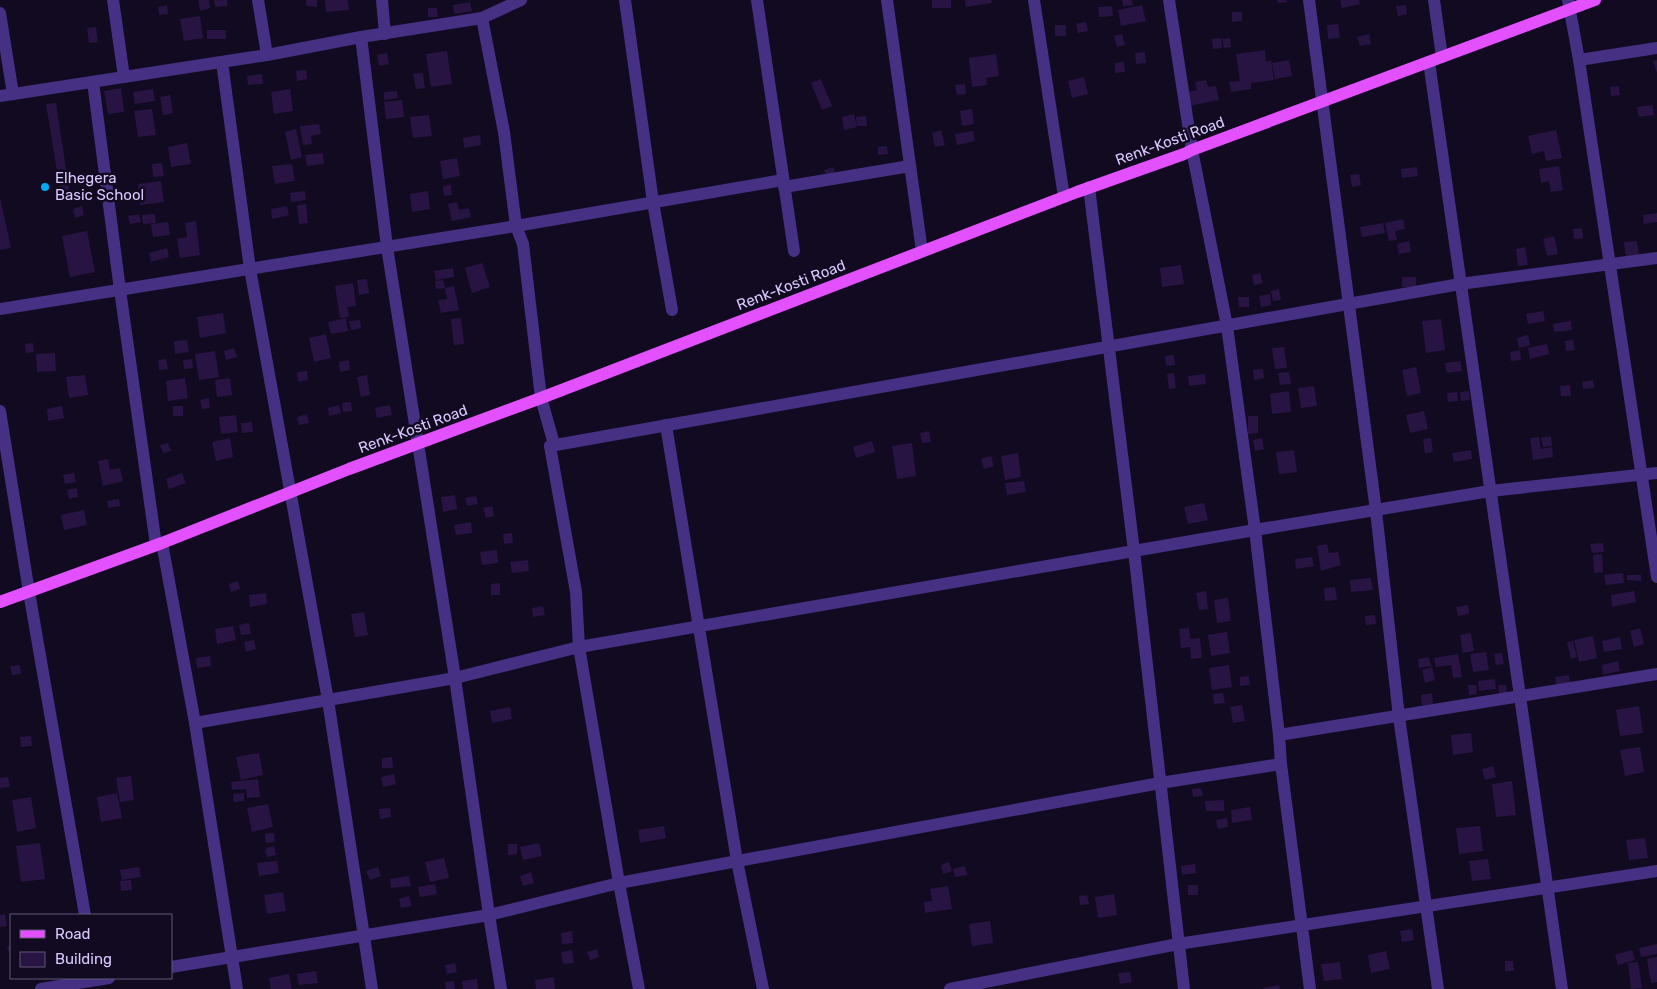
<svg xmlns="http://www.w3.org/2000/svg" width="1657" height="989" font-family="Rubik,sans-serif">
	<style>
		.building { fill: #271443 }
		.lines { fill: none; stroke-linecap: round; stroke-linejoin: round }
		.minor { stroke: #453084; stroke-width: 12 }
		.primary { stroke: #e250ff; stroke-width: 12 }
		.poi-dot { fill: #00a8f4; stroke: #120a20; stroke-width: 2 }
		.labels { text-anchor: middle; stroke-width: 5; stroke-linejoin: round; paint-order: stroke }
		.street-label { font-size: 15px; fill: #dac9ff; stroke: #120a20 }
		.poi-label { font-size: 15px; fill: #dac9ff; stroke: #120a20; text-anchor: start }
	</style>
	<rect width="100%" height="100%" fill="#120a20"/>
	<!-- building -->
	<g class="building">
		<polygon points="198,0 209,0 210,8 200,11"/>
		<polygon points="214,0 227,0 228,6 215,7"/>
		<polygon points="306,0 317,0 317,7 306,6"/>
		<polygon points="325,0 348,0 349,10 326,12"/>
		<rect x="932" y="0" width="19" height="8"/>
		<polygon points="965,0 991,0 992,3 966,7"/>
		<polygon points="1122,0 1132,0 1133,5 1123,6"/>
		<polygon points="1277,0 1287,0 1287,2 1278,3"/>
		<polygon points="1340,0 1359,0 1360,4 1342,8"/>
		<polygon points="470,2 472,11 454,14 453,5"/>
		<polygon points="167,5 168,14 159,15 158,7"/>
		<polygon points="1142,5 1146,21 1121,26 1118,10"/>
		<polygon points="1406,5 1407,14 1398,16 1396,6"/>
		<polygon points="1112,6 1113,16 1099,17 1098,7"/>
		<polygon points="428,8 437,8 438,17 428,17"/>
		<polygon points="1232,12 1242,12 1242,21 1232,22"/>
		<polygon points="200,16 203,38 184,41 180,19"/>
		<polygon points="1086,22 1088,31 1078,33 1076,24"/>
		<polygon points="1338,24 1340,38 1328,39 1327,25"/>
		<rect x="1055" y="25" width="11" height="11"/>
		<polygon points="96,27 98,42 89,43 87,28"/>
		<rect x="207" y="30" width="19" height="9"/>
		<polygon points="1122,34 1125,45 1117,47 1114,36"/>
		<polygon points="1369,34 1371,44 1360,46 1357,37"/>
		<polygon points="1221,38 1222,48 1213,49 1212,39"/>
		<polygon points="1230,38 1231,47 1224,48 1222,39"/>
		<polygon points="1265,50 1266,62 1271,60 1274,80 1251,83 1251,89 1231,92 1229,82 1240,81 1236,54"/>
		<polygon points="447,51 452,84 431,87 426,54"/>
		<polygon points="1145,52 1146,63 1136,64 1135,53"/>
		<polygon points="387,53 389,64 379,66 377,55"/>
		<polygon points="996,54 999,76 986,78 987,85 972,87 969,58"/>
		<polygon points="1289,60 1292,76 1275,79 1272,63"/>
		<polygon points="1657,60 1657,73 1653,61"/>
		<polygon points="1124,62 1125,72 1115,73 1115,63"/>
		<polygon points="306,70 307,79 297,81 296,71"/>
		<polygon points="423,73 425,88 416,89 413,74"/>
		<polygon points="262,74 263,84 248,85 247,76"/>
		<polygon points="1084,77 1088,94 1072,98 1068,81"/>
		<polygon points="821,79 832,106 822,110 811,83"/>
		<polygon points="1206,80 1208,87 1216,86 1219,100 1190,106 1188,92 1197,90 1195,82"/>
		<polygon points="965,84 966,94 957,95 955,85"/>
		<polygon points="1619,86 1620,95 1611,96 1610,87"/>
		<polygon points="121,88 124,112 108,114 104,91"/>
		<polygon points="153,89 155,101 135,104 133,92"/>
		<polygon points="290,89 293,111 274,114 271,92"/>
		<polygon points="397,91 398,98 384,100 384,92"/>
		<polygon points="170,95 173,113 163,115 160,97"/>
		<polygon points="402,100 404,117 386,119 384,102"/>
		<polygon points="56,103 70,195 61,196 46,104"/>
		<polygon points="1652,105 1654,115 1639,117 1637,107"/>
		<polygon points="152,109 156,135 138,137 134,111"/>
		<polygon points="972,109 974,124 962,126 960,111"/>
		<polygon points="854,114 857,127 844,130 842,117"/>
		<polygon points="429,115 432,136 413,138 410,117"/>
		<polygon points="866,116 867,126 857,126 856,117"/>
		<polygon points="319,124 321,134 311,136 312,144 303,145 300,126"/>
		<polygon points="296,129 302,157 291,160 285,132"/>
		<polygon points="941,130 945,145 935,147 932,133"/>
		<polygon points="1556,130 1562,158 1546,161 1544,151 1532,154 1528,136"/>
		<polygon points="973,131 975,141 957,145 955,134"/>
		<polygon points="480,135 481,145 464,148 463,138"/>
		<polygon points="187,143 191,164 171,167 168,147"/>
		<polygon points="887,146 888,154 878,155 878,147"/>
		<polygon points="323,153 324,164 307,166 305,155"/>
		<polygon points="457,158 460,176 443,179 440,161"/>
		<polygon points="162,163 164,176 153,177 152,164"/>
		<polygon points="292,164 295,181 275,184 272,166"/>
		<polygon points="1559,166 1563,190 1551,192 1549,181 1541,183 1539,169"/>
		<polygon points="833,167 836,175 827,178 824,170"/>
		<polygon points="1417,167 1418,176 1402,178 1401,169"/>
		<polygon points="1359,174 1361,185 1352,187 1350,175"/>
		<polygon points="161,181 164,202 140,205 138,184"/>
		<polygon points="451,185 452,195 444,196 443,186"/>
		<polygon points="305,191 306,200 291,202 290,193"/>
		<polygon points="428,191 430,209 412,212 410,194"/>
		<polygon points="0,197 11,248 0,250"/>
		<polygon points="457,202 459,210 469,208 471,217 462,219 460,214 462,219 452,221 448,204"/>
		<polygon points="306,204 308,223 299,224 297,205"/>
		<polygon points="82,206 84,215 75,218 73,209"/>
		<polygon points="287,206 289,215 272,219 271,209"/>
		<polygon points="1657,213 1657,222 1644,224 1643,215"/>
		<polygon points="139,214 141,222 130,224 128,216"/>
		<polygon points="155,214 156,223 143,224 142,215"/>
		<polygon points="1403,219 1405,229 1395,231 1397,240 1389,241 1385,223"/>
		<polygon points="196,221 200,255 180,258 177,239 187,237 185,223"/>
		<polygon points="168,222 170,235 153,237 151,224"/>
		<polygon points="1383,223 1385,233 1362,237 1360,227"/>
		<polygon points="1582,228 1583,238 1574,239 1573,229"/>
		<polygon points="87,231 95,272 70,277 62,236"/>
		<polygon points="1554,236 1558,254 1547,256 1543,239"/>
		<polygon points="1409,241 1411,252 1399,254 1397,244"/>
		<polygon points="1637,241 1639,255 1626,257 1624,242"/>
		<polygon points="1525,247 1528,265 1518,266 1516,249"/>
		<polygon points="167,248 169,257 151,262 149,253"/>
		<polygon points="482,263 490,287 472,293 465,268"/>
		<polygon points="1181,265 1184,284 1162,287 1160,268"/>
		<polygon points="453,268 454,277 436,280 434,271"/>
		<polygon points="1260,273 1263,283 1254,285 1252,275"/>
		<rect x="1402" y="277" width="14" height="10"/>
		<polygon points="367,279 369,293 359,295 357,280"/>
		<polygon points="443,280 445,288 436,289 435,281"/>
		<polygon points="353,283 356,306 347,307 349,317 340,318 335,286"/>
		<polygon points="454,286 459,310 441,313 438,300 447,299 445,288"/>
		<polygon points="1279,289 1281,300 1273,301 1271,291"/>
		<polygon points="1270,294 1271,305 1261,307 1259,296"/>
		<polygon points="1238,297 1249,297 1249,307 1239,307"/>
		<polygon points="1543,311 1545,321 1528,324 1526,314"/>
		<polygon points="223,313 226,333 200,338 197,317"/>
		<polygon points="346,318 348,331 331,334 328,322"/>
		<polygon points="461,318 464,344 454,345 451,319"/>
		<polygon points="1441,319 1445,350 1426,353 1422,321"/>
		<polygon points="360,320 361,328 351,330 349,321"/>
		<polygon points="1571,321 1572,330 1554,332 1553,324"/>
		<polygon points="326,334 331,358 314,362 309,338"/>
		<polygon points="1528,335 1530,345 1519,348 1517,338"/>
		<polygon points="187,340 189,352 175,354 174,341"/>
		<polygon points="1573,340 1575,350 1566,351 1565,341"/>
		<polygon points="33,343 34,352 26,353 25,344"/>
		<polygon points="1547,344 1549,354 1530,359 1528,348"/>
		<polygon points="1284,347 1287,368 1275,369 1272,348"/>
		<polygon points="234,348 237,357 226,360 224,351"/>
		<polygon points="1520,350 1521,360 1511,361 1510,352"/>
		<polygon points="215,351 219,377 199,380 195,354"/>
		<polygon points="55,353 56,371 37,372 36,354"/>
		<polygon points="1174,355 1175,365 1166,366 1165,356"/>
		<polygon points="166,359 168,369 159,370 158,360"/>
		<polygon points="192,359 193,368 184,369 183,360"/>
		<polygon points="349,360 350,370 340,372 339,362"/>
		<polygon points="1460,361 1462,371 1447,373 1445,363"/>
		<polygon points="1416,367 1421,393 1407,396 1402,370"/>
		<polygon points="1263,369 1264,378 1254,380 1253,370"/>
		<polygon points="307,371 308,380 298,382 297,372"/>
		<polygon points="1289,372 1291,384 1280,385 1278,373"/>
		<polygon points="1174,373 1176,388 1169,389 1167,374"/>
		<polygon points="1205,374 1206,384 1189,386 1188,376"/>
		<polygon points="85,375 88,395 69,398 66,377"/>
		<polygon points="367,375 370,395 361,397 357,377"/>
		<polygon points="185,378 188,398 168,401 166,381"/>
		<polygon points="230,378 232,395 217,397 215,380"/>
		<polygon points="1593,380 1594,388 1583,389 1582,382"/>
		<polygon points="1570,385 1571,396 1561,396 1560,386"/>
		<polygon points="1314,386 1317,406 1301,408 1298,388"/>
		<polygon points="1289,391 1291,412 1272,414 1270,394"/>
		<polygon points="1469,391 1470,400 1461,401 1460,392"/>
		<polygon points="1457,392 1458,401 1448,402 1447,393"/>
		<polygon points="209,398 210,408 202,409 200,400"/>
		<polygon points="351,402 352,411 343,412 342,403"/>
		<polygon points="339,405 341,413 329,416 328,408"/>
		<polygon points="390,405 392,415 377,418 375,408"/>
		<polygon points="62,406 64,418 48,421 47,409"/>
		<rect x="173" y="406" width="10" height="10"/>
		<polygon points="1424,411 1428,429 1410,433 1406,415"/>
		<polygon points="307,414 309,423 299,425 297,417"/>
		<polygon points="236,415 238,432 221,434 219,417"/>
		<polygon points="1248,416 1258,416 1258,433 1248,434"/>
		<polygon points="252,422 253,432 242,433 241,423"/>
		<polygon points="929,431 931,442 922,443 920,433"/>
		<polygon points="1551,436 1552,446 1543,447 1541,438"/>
		<polygon points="1539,437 1541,449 1552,447 1553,457 1533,460 1530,438"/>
		<polygon points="230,438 233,457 216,461 212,442"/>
		<polygon points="1262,438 1264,449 1255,451 1253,440"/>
		<polygon points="1431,438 1433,452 1425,454 1423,439"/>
		<polygon points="872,441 875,452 856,458 853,447"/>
		<polygon points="168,443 171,451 163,453 160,445"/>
		<polygon points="912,443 916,476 897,479 892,446"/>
		<polygon points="1294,450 1297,472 1279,474 1276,452"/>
		<polygon points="1471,450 1472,459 1454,462 1452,453"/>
		<polygon points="1018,453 1021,477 1005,480 1001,456"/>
		<polygon points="991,456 994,466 984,469 981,459"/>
		<polygon points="108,459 110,470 120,468 123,481 103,486 98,461"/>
		<polygon points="74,473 76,482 65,484 63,475"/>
		<polygon points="182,473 186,483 169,489 166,479"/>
		<polygon points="1024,481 1026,492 1007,495 1005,483"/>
		<polygon points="77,488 78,497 69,499 67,490"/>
		<polygon points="455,495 457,509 443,512 441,497"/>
		<polygon points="476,496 478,504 467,506 465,498"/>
		<polygon points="119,499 120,506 108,508 107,501"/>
		<polygon points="1204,503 1208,520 1188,524 1184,507"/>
		<polygon points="492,506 494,516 486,518 483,508"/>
		<polygon points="84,510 87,525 64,530 61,515"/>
		<polygon points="471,522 472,533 456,535 454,525"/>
		<polygon points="512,533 513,543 504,544 503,534"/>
		<polygon points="1603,543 1604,552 1592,553 1590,544"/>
		<polygon points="1327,544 1329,553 1338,552 1341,565 1321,571 1317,546"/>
		<polygon points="497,550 498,563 482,565 480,552"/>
		<polygon points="1602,554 1603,572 1594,573 1593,555"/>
		<polygon points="1312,557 1314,566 1296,569 1295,559"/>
		<polygon points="528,560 529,571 512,573 510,562"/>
		<polygon points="1623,573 1624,583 1606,585 1604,575"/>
		<polygon points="1627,575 1641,575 1641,581 1627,580"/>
		<polygon points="1371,578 1373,590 1351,592 1350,580"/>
		<polygon points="238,581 240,589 231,592 229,584"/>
		<polygon points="500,583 500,595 491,595 491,584"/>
		<polygon points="1335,587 1337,600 1325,601 1324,588"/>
		<polygon points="1206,591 1208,609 1199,610 1196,593"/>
		<polygon points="1634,591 1636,602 1612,607 1611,595"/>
		<polygon points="266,593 267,604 250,607 249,595"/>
		<polygon points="1228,598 1231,621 1217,623 1214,600"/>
		<polygon points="1468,605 1469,614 1458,616 1456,607"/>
		<polygon points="543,606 545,615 533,617 532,608"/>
		<polygon points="364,612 368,635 355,637 351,614"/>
		<polygon points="1375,615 1376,624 1366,625 1365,616"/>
		<polygon points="249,623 251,634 241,635 239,625"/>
		<polygon points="233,626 236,640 217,644 215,629"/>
		<polygon points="1189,628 1190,639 1200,638 1202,658 1191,659 1190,647 1181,648 1179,629"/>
		<polygon points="1640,628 1644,644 1634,647 1630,631"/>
		<polygon points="1227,632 1230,653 1211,656 1208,635"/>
		<polygon points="1471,633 1474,651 1463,653 1460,635"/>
		<polygon points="1593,636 1597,658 1579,662 1574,640"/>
		<polygon points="1620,637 1622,649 1604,652 1602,641"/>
		<polygon points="254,640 256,649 246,652 244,642"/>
		<polygon points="1573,641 1577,657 1571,659 1567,642"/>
		<polygon points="1486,652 1489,670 1473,672 1470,654"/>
		<polygon points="1502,653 1504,664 1496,665 1494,654"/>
		<polygon points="1458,654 1462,677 1453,678 1451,665 1436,667 1434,658"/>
		<polygon points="210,656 211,666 197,668 196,658"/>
		<polygon points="1429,657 1431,666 1419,668 1418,659"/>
		<polygon points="1618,661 1620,671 1603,675 1602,665"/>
		<polygon points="20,665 21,674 12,675 10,666"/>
		<polygon points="1229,665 1232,687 1212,690 1209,668"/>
		<polygon points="1432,667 1435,680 1425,683 1422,670"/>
		<polygon points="1569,675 1570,684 1556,686 1555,677"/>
		<polygon points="1249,676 1250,685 1240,686 1240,677"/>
		<polygon points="1495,679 1496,689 1479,691 1478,681"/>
		<polygon points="1468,685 1476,685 1477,694 1469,695"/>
		<polygon points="1498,685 1506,685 1507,694 1499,695"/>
		<polygon points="1223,693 1225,703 1214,704 1213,694"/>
		<polygon points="1432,693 1433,704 1422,706 1421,695"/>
		<polygon points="1242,705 1245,721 1233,723 1230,707"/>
		<polygon points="1639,706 1643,733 1620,736 1616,710"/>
		<polygon points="510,707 512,719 492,723 490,711"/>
		<polygon points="1471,733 1473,752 1453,755 1451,735"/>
		<polygon points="31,736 32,746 21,747 20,737"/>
		<polygon points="1640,747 1644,772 1625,776 1620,750"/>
		<polygon points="259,753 263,775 241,780 236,757"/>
		<polygon points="392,757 393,768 382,768 382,758"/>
		<polygon points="1493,766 1496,777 1485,780 1482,769"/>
		<polygon points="394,774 396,784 383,787 381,777"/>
		<polygon points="131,776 134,800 120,802 116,778"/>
		<polygon points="8,777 10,787 0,788 0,778"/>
		<polygon points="258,779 260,797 247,798 246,789 232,790 231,782"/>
		<polygon points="1512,781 1516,815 1496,817 1492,784"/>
		<polygon points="1201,788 1203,796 1193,797 1192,789"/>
		<polygon points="117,793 122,818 101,822 97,797"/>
		<polygon points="244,793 244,801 234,802 233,794"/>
		<polygon points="31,797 36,828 17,832 12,800"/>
		<polygon points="1224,800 1224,811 1206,811 1205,801"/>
		<polygon points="268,804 273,827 252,832 247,808"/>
		<polygon points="1250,807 1252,820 1232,823 1231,810"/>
		<polygon points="390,808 391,817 380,819 379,809"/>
		<polygon points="1227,818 1228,827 1218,829 1216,820"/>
		<polygon points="664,826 666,838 640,843 638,830"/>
		<polygon points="1480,826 1483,851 1459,854 1456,828"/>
		<polygon points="274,833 275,842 266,843 265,834"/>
		<polygon points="1645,838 1648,858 1629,860 1626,840"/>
		<polygon points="40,843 45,879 21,882 16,846"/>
		<polygon points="539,843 542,856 523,860 520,847"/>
		<polygon points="508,844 517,844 517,854 508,855"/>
		<polygon points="274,846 276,855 267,857 265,849"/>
		<polygon points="444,858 449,878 430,882 425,862"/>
		<polygon points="1488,859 1491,879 1472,881 1469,861"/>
		<polygon points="277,861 279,873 259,876 257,863"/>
		<polygon points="949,862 952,871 943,874 941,865"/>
		<polygon points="1195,864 1196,873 1182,875 1181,866"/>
		<polygon points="965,866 967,875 955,877 953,869"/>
		<polygon points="139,867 141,877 122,880 120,870"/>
		<polygon points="378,867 381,876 370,880 366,871"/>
		<polygon points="531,872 534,883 523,886 520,876"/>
		<polygon points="409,876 411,886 391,888 390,879"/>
		<polygon points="131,880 132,890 121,891 120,881"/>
		<polygon points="435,884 437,894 420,897 418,887"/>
		<rect x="1188" y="885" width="10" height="10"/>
		<polygon points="948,886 952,909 925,913 924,902 932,901 930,889"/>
		<polygon points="283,892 286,911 267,914 264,895"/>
		<polygon points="1114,894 1117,915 1098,918 1095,897"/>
		<polygon points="1087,895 1089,904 1080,905 1079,896"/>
		<polygon points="409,896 412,906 401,908 399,899"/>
		<polygon points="5,914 7,926 0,927 0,915"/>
		<polygon points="990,921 993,943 972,946 969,924"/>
		<polygon points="1412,929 1414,940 1402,942 1400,931"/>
		<polygon points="572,931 573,943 562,944 561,933"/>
		<polygon points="1657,944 1657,954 1641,957 1639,948"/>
		<polygon points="11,945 11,958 7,947"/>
		<polygon points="597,949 599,957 590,960 587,952"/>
		<polygon points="572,950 574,963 563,964 561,952"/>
		<polygon points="1632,950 1635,960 1618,965 1615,955"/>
		<polygon points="1386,951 1390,969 1371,973 1368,955"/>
		<polygon points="1657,957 1657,982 1651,983 1647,959"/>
		<polygon points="1505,961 1513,961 1514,971 1505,971"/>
		<polygon points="1340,962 1342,979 1324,981 1321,964"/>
		<polygon points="1638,962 1642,988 1631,989 1628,963"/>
		<polygon points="455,963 457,972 447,974 445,965"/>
		<polygon points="316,971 318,983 299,985 297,974"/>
		<polygon points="1130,972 1132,982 1120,984 1118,973"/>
		<polygon points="289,974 292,989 271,989 269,978"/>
		<polygon points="554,977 555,989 536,989 535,980"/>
		<polygon points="477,979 478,989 463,989 462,981"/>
		<polygon points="454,981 455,989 446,989 445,982"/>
		<polygon points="1279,985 1280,989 1263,989 1263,988"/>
	</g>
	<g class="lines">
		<!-- minor -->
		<g class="minor">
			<polyline points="113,0 124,77"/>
			<polyline points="258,0 267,55"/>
			<polyline points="382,0 385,34"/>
			<polyline points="625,0 653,202 672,310"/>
			<polyline points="757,0 794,251"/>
			<polyline points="887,0 922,251"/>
			<polyline points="1034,0 1064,197"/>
			<polyline points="1169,0 1192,150 1227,326 1255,530 1279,735 1281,764"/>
			<polyline points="1309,0 1376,511 1399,717 1438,989"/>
			<polyline points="1434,0 1442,57"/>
			<polyline points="1568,0 1579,60 1657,577"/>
			<polyline points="0,13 13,94"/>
			<polyline points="482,18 504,132 516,226 523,244 541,398 554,444 550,446 576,592 579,647 619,883 639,989"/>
			<polyline points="361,37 387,247 455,678 489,915 501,989"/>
			<polyline points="1579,60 1657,48"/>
			<polyline points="222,62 250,269 328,700 372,989"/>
			<polyline points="1429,62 1562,989"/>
			<polyline points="93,82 120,290 156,545"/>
			<polyline points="0,96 267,55 361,37 482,18 521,0"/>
			<polyline points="784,187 910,166"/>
			<polyline points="1089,187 1134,551 1184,989"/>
			<polyline points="0,309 516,226 783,180"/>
			<polyline points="0,411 29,592 85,915"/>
			<polyline points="666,425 737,861 763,989"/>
			<polyline points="550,446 1460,284 1657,258"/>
			<polyline points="162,543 195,723 237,989"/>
			<polyline points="195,723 455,678 579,647 1255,530 1490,491 1657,473"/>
			<polyline points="1279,735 1657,674"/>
			<polyline points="171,967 489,915 619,883 1160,783 1281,764 1310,989"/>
			<polyline points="41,989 109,978"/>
			<polyline points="950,989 1178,944 1657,871"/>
		</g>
		<!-- primary -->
		<polyline class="primary" points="0,602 162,543 349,469 541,398 1077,192 1184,154 1192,150 1595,0"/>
	</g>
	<!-- markers -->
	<circle class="poi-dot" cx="45" cy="187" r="5"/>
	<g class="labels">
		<!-- street labels -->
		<g class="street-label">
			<text transform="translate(1170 141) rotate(-20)" y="5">Renk-Kosti Road</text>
			<text transform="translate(791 285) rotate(-21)" y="5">Renk-Kosti Road</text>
			<text transform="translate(413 429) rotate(-20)" y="5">Renk-Kosti Road</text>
		</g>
		<!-- poi labels -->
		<g class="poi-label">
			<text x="55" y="183">Elhegera<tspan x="55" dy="17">Basic School</tspan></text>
		</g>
	</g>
	<!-- legend -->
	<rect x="10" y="914" width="162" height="65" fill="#120a20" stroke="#625679"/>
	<rect x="20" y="930" width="25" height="8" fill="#e250ff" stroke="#625679"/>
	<text x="55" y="939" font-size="15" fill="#dac9ff">Road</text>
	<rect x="20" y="952" width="25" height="15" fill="#271443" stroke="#625679"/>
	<text x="55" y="964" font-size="15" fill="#dac9ff">Building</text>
</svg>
